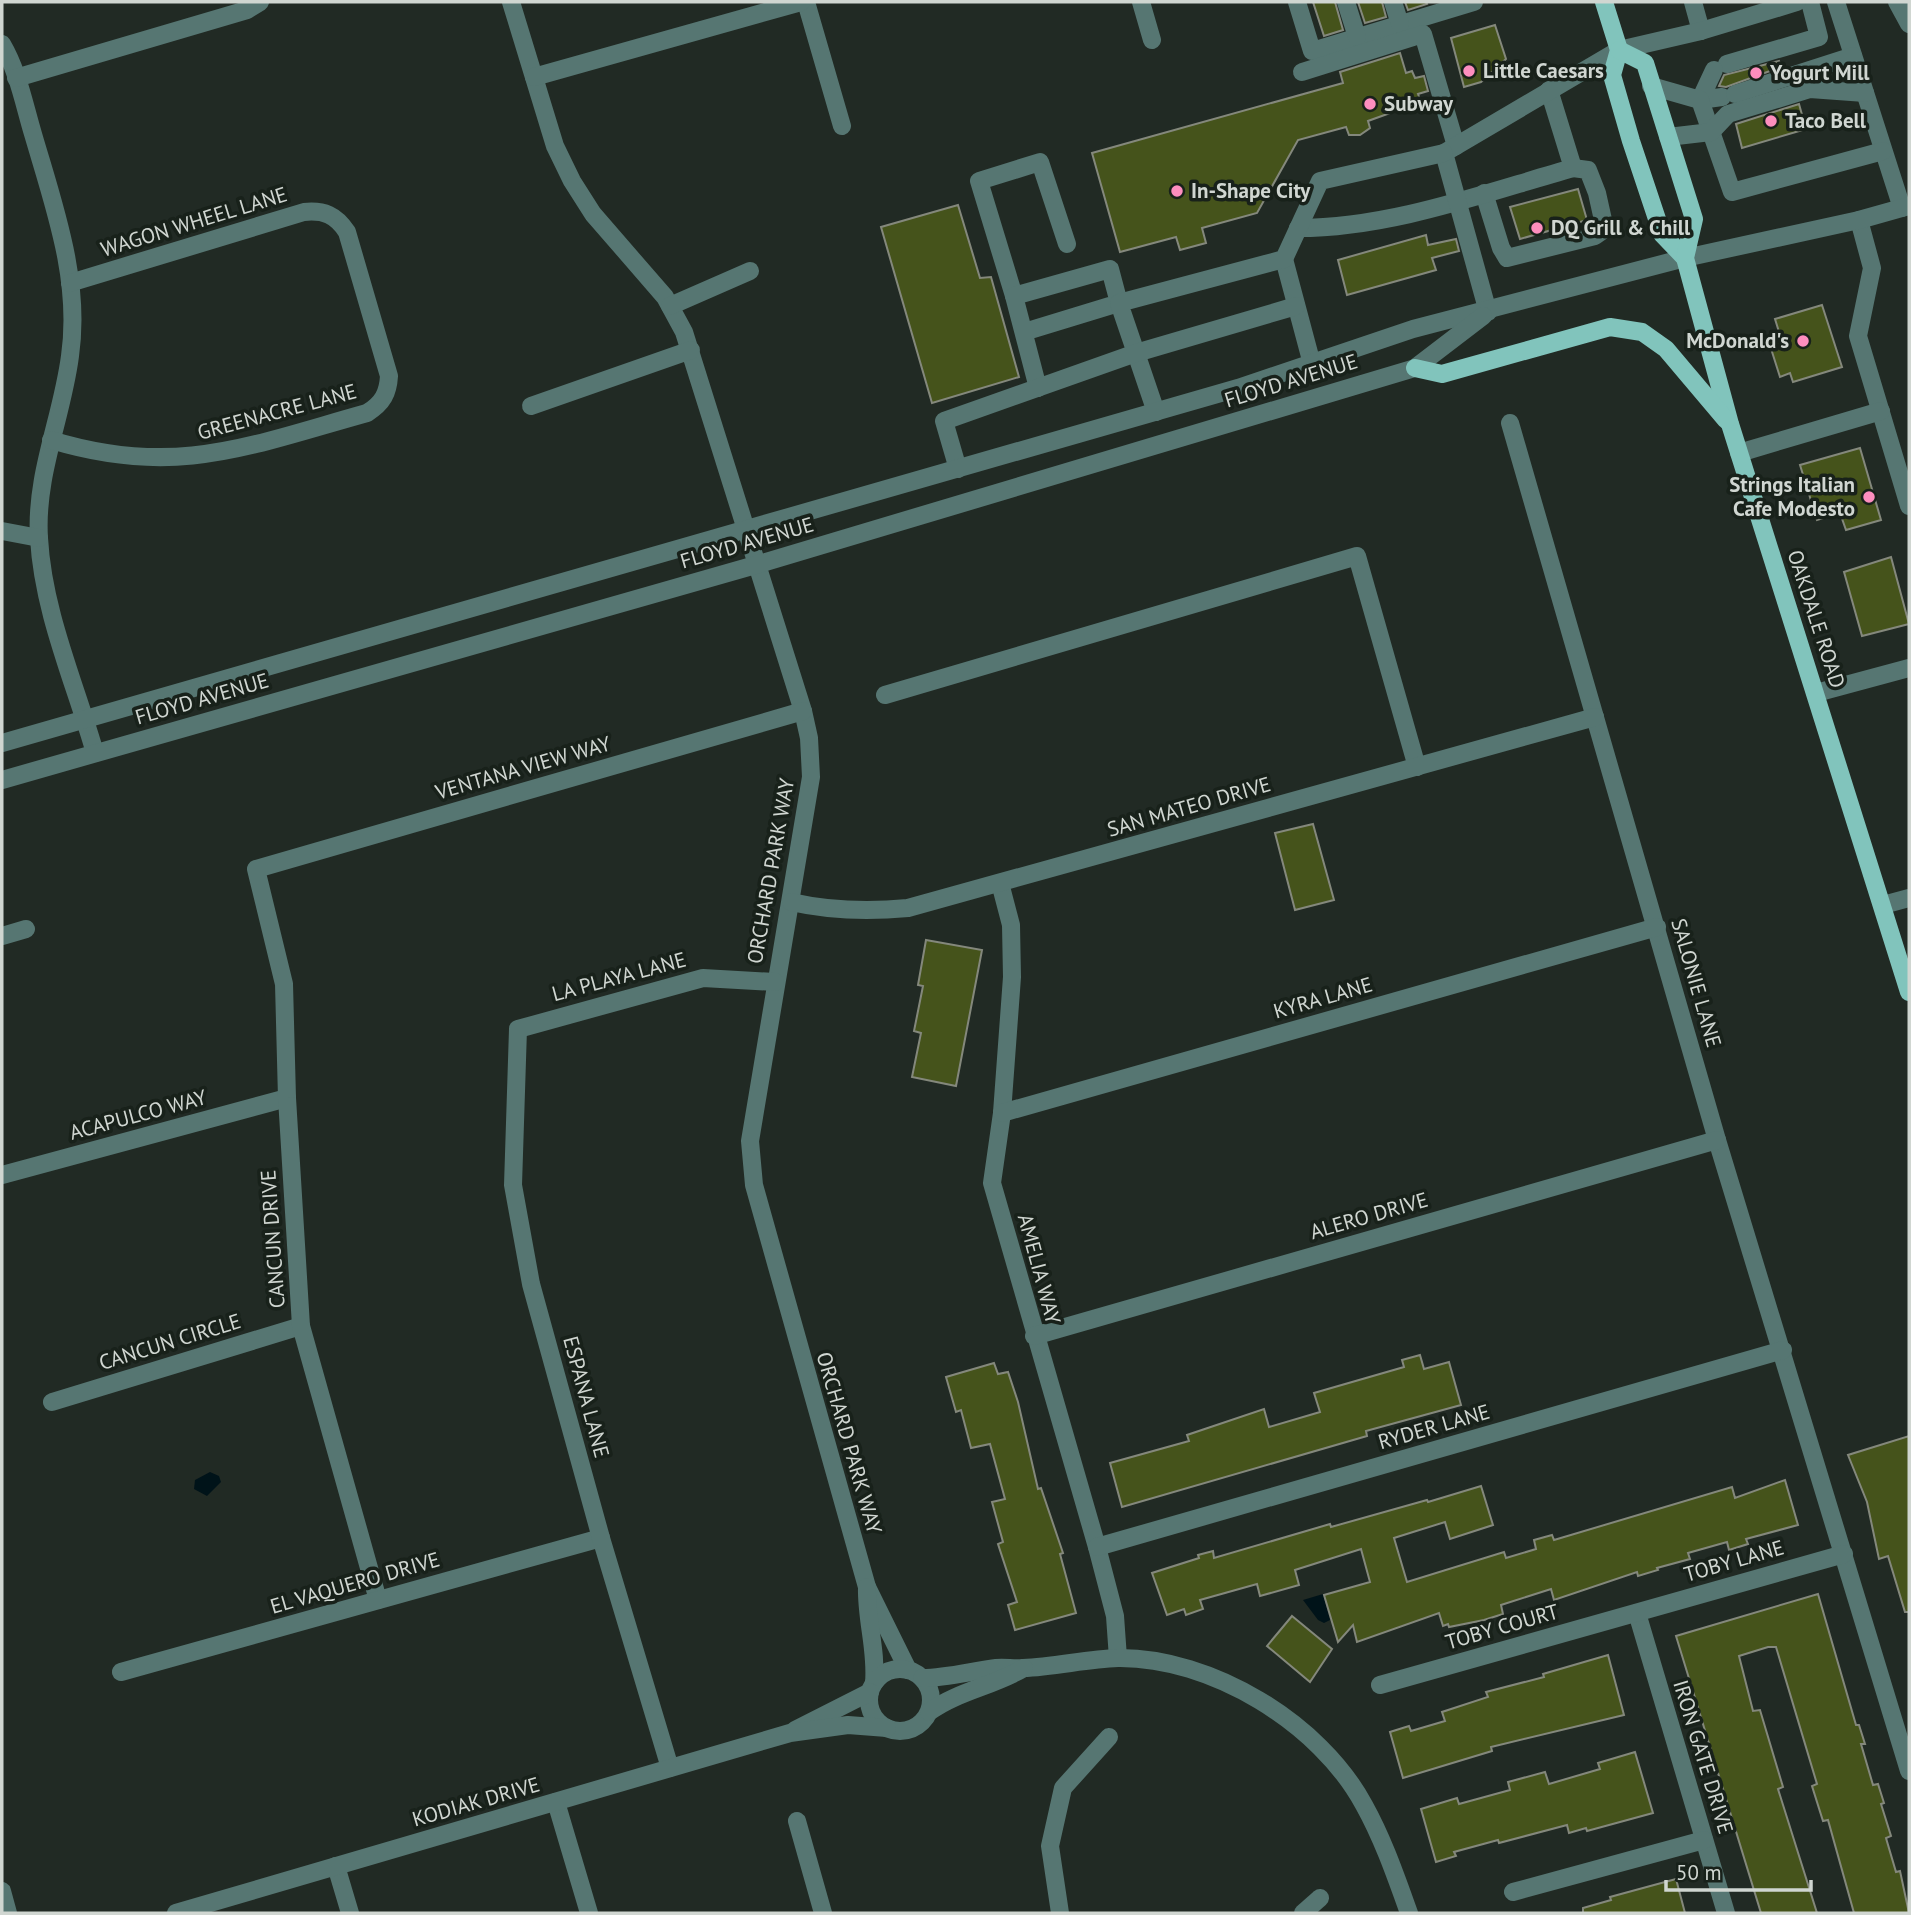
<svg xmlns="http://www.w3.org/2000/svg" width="1911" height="1915" font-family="'PT Sans',sans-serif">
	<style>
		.water { fill: #001319 }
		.building { fill: #45531b; stroke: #84887c; stroke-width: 2 }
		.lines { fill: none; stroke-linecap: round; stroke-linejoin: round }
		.minor { stroke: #567672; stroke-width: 18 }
		.major { stroke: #81c4bc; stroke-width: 18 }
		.poi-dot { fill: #fd8ebe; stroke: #18211a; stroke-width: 2.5 }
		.labels { text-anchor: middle; stroke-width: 7; stroke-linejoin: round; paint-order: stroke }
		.poi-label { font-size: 21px; font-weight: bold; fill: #d0d6d1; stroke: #18211a; text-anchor: start }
		.street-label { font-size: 21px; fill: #d0d6d1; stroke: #18211a }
	</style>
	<rect width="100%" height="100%" fill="#212a24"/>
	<!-- water -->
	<g class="water">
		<polygon points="210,1472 219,1476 221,1482 207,1496 194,1489 195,1480"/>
		<polygon points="1323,1594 1330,1620 1324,1623 1318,1620 1303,1600"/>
	</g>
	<!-- building -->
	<g class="building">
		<polygon points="1313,2 1335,2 1343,30 1324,36"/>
		<polygon points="1358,2 1382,2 1386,17 1365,23"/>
		<polygon points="1405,2 1426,2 1427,4 1408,10"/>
		<polygon points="1495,25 1506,59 1481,82 1464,87 1451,38"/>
		<polygon points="1400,53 1406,73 1412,71 1415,78 1424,76 1428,91 1418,94 1421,102 1368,121 1370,128 1360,135 1349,135 1346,127 1298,140 1257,213 1202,228 1206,243 1180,250 1176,237 1120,252 1092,153 1343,83 1340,72"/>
		<polygon points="1779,61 1781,67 1726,87 1719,86 1724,75"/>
		<polygon points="1799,104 1806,129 1742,148 1736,124"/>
		<polygon points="1578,189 1587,220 1520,239 1510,207"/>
		<polygon points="958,205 980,278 991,277 1019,377 932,403 881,227"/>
		<polygon points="1426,235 1428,245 1456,239 1459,251 1432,258 1436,270 1347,295 1338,260"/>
		<polygon points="1822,305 1842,367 1793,382 1790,373 1780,377 1767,336 1779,332 1775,319"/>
		<polygon points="1860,448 1881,520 1846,530 1840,513 1817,520 1800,465"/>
		<polygon points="1891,557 1909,624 1862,636 1844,572"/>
		<polygon points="1313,824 1334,900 1295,910 1275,833"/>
		<polygon points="926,940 982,950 956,1086 912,1077 921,1033 914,1031 923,986 918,985"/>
		<polygon points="1420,1355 1424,1369 1449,1362 1461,1405 1366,1431 1367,1436 1122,1507 1110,1463 1189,1441 1187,1435 1264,1409 1269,1427 1320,1412 1314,1393 1404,1367 1402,1360"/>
		<polygon points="994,1363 998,1374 1008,1372 1018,1402 1038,1489 1041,1488 1063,1553 1060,1554 1076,1613 1015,1630 1008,1605 1017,1602 998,1544 1003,1542 992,1502 1005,1499 990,1444 971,1448 961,1410 956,1412 946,1377"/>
		<polygon points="1909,1436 1909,1612 1905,1612 1888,1556 1879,1559 1867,1502 1848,1455"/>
		<polygon points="1785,1480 1798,1525 1746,1539 1748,1544 1729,1550 1727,1542 1688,1553 1690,1559 1657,1568 1658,1570 1638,1576 1637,1572 1554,1600 1551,1589 1501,1605 1503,1614 1484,1620 1449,1627 1448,1624 1443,1626 1439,1613 1357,1642 1353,1625 1338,1642 1324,1595 1370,1582 1361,1549 1295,1570 1299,1585 1260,1596 1257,1584 1200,1600 1203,1609 1186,1615 1184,1609 1167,1615 1152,1573 1199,1558 1198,1555 1213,1551 1214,1558 1330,1524 1331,1527 1427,1500 1428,1502 1481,1486 1493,1525 1450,1539 1445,1522 1394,1538 1407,1582 1504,1552 1506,1558 1536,1549 1534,1540 1552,1535 1554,1540 1732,1487 1735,1498"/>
		<polygon points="1818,1594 1856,1725 1859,1725 1865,1744 1861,1744 1873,1785 1878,1784 1884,1803 1881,1804 1891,1836 1886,1838 1896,1872 1900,1871 1909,1913 1854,1913 1828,1820 1823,1821 1812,1786 1817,1784 1776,1647 1768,1647 1739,1656 1753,1711 1760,1710 1783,1787 1778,1789 1817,1913 1761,1913 1676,1636"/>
		<polygon points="1292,1616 1332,1649 1310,1682 1267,1646"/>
		<polygon points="1608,1655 1624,1715 1491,1747 1492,1751 1403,1778 1390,1732 1409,1726 1411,1731 1445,1721 1442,1712 1488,1697 1486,1692 1544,1677 1543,1674"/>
		<polygon points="1635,1752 1653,1813 1587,1831 1586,1828 1569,1833 1567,1825 1499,1843 1498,1840 1454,1852 1456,1856 1436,1862 1421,1809 1457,1798 1459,1804 1510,1790 1508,1782 1545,1772 1549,1784 1600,1769 1598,1763"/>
		<polygon points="1676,1879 1685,1913 1583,1913 1583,1908 1611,1900 1610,1897"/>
	</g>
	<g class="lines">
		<!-- minor -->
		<g class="minor">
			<polyline points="511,2 555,146 572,181 593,214 665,297 684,332 803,711 809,738 811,777 750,1141 754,1185 867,1587 908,1670"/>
			<polyline points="806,2 842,126"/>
			<polyline points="1141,2 1152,40"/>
			<polyline points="1297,2 1312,51 1474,2"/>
			<polyline points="1346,2 1357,37"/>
			<polyline points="1393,2 1400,24"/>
			<polyline points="1693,2 1701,31"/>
			<polyline points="1836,2 1902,208"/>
			<polyline points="1897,2 1909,24"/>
			<path d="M 2,44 C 18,71 24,104 33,134 C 54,206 81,280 70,356 C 62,418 35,475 39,538 C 43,612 75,683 95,753"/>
			<polyline points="1727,64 1819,37 1810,2"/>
			<polyline points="1714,70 1700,100 1722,97"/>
			<polyline points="1302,72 1423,34 1456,146"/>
			<polyline points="534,77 801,2"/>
			<polyline points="16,78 247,10 260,2"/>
			<polyline points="1651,86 1700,100 1732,192 1883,151"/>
			<polyline points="1735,94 1853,56"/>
			<polyline points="1668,137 1711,132 1728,114 1810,89 1865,93"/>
			<polyline points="1484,193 1501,248 1507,258 1595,236 1605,229 1597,193 1588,170 1573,168"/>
			<polyline points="1859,220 1872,268 1858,336 1909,506"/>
			<path d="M 1298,228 C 1391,228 1484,193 1573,168 L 1549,90"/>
			<polyline points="1284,259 1312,364"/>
			<polyline points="1014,296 979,181 1040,162 1067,244"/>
			<polyline points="670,306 750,271"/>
			<polyline points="1488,312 1444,153 1619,50 1701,31 1797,2"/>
			<polyline points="1024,332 1119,303 1110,269 1014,296 1038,388"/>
			<polyline points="531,406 691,350"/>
			<polyline points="1156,412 1119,303 1284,259 1320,181 1444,153"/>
			<polyline points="1510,423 1717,1140 1909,1771"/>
			<path d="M 51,440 C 176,478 248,446 367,413 C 383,403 388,393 389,376 L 347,232 C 336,215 324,210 304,212 L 70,283"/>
			<polyline points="1739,453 1881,411"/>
			<polyline points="958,469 944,421 1136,353 1296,306"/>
			<polyline points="2,531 39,538"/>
			<polyline points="1816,693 1909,668"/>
			<polyline points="885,695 1357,556 1417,767"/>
			<polyline points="2,743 1238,388 1413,329 1685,258 1859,220 1909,206"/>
			<polyline points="2,780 759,564 1415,368 1483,316"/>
			<polyline points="1000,883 1011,925 1012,977 1002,1113 992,1183 1097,1547 1115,1616 1118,1658"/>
			<path d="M 791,902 C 831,911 867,912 908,908 L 1595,717"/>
			<polyline points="1883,905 1909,898"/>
			<polyline points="2,936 26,929"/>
			<polyline points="1002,1113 1657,927"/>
			<polyline points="2,1175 287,1098"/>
			<polyline points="1034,1336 1717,1140"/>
			<polyline points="52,1402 301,1326"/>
			<polyline points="1097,1547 1783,1350"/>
			<path d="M 867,1587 C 866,1620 877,1650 874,1683"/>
			<polyline points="378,1600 301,1326 287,1098 284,984 256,869 803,711"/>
			<polyline points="1637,1613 1726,1913"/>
			<circle cx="900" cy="1700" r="31"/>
			<polyline points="121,1672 601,1538"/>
			<path d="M 922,1678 C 948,1678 971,1671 996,1668 C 1005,1667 1014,1669 1023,1668 C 1055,1667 1086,1659 1118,1658 C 1211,1657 1320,1723 1364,1805 C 1383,1839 1396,1877 1409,1913"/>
			<polyline points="1380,1685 1844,1554"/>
			<path d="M 929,1712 C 958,1691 994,1686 1024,1668"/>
			<polyline points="795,1730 870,1692"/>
			<polyline points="670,1768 601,1538 531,1284 513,1185 518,1029 703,978 775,982"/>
			<polyline points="556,1802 589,1913"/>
			<polyline points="797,1821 823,1913"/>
			<polyline points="336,1866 350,1913"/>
			<polyline points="2,1891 8,1913"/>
			<polyline points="1513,1892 1704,1840"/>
			<polyline points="176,1913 790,1733 848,1725 887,1728"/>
			<polyline points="1060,1913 1050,1846 1063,1788 1109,1737"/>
			<polyline points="1303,1913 1320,1898"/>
		</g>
		<!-- major -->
		<g class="major">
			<polyline points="1604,2 1619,50 1612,75 1631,141 1662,234 1685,258"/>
			<polyline points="1619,50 1645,63 1694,219 1685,258 1730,424 1909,992"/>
			<polyline points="1415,368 1442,374 1610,327 1642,332 1666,349 1726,420"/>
		</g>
	</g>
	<!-- markers -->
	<g class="poi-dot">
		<circle cx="1469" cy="71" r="7"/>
		<circle cx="1756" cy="73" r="7"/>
		<circle cx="1370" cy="104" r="7"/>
		<circle cx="1771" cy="121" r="7"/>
		<circle cx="1177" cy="191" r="7"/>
		<circle cx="1537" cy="228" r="7"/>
		<circle cx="1803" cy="341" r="7"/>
		<circle cx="1869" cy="497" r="7"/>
	</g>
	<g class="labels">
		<!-- poi labels -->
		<g class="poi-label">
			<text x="1483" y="78">Little Caesars</text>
			<text x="1770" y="80">Yogurt Mill</text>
			<text x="1384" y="111">Subway</text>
			<text x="1785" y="128">Taco Bell</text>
			<text x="1191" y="198">In-Shape City</text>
			<text x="1551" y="235">DQ Grill &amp; Chill</text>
			<text x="1789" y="348" text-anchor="end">McDonald's</text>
			<text x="1855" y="492" text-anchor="end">Strings Italian<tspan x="1855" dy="24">Cafe Modesto</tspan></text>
		</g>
		<!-- street labels -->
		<g class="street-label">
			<text transform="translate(194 222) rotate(-17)" y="7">WAGON WHEEL LANE</text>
			<text transform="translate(1291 381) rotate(-17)" y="7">FLOYD AVENUE</text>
			<text transform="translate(277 412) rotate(-15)" y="7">GREENACRE LANE</text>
			<text transform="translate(747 543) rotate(-16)" y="7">FLOYD AVENUE</text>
			<text transform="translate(1816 619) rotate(72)" y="7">OAKDALE ROAD</text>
			<text transform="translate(202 699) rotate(-16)" y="7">FLOYD AVENUE</text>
			<text transform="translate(523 768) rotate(-16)" y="7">VENTANA VIEW WAY</text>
			<text transform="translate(1189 807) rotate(-16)" y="7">SAN MATEO DRIVE</text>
			<text transform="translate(771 871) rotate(-80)" y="7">ORCHARD PARK WAY</text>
			<text transform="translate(619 977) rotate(-15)" y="7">LA PLAYA LANE</text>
			<text transform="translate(1696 983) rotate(74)" y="7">SALONIE LANE</text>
			<text transform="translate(1323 998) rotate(-16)" y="7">KYRA LANE</text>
			<text transform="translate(138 1115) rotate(-15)" y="7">ACAPULCO WAY</text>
			<text transform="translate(1369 1216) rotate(-16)" y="7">ALERO DRIVE</text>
			<text transform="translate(273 1239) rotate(-94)" y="7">CANCUN DRIVE</text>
			<text transform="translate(1039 1269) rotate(75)" y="7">AMELIA WAY</text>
			<text transform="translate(170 1342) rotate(-17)" y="7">CANCUN CIRCLE</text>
			<text transform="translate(586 1397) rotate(75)" y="7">ESPANA LANE</text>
			<text transform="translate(1434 1427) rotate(-16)" y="7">RYDER LANE</text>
			<text transform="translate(849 1443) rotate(74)" y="7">ORCHARD PARK WAY</text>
			<text transform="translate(1734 1561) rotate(-16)" y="7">TOBY LANE</text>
			<text transform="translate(355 1583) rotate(-16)" y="7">EL VAQUERO DRIVE</text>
			<text transform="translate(1502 1627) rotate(-16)" y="7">TOBY COURT</text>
			<text transform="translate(1703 1757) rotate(73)" y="7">IRON GATE DRIVE</text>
			<text transform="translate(476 1802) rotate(-16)" y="7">KODIAK DRIVE</text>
		</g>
	</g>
	<!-- border -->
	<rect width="1911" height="1915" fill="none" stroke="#d0d6d1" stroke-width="7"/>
	<!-- scale -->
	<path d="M1666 1880v10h145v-10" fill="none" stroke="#d0d6d1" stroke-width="3.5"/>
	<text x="1676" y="1880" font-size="21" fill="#d0d6d1" stroke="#18211a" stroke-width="5" paint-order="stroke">50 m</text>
</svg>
